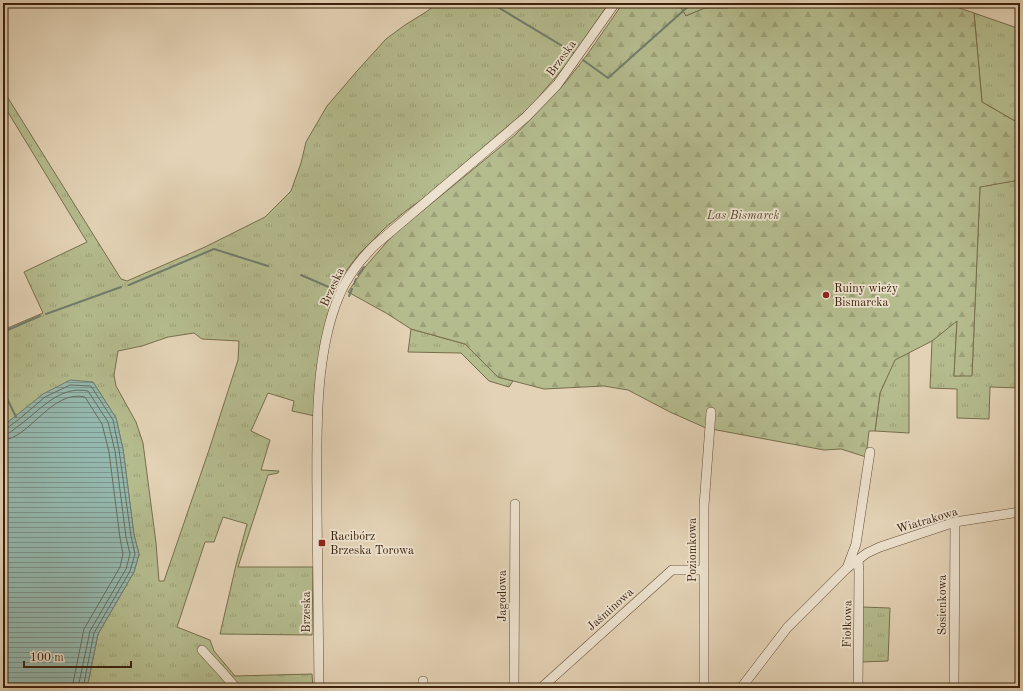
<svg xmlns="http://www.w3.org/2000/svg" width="1023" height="691" font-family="'Old Standard TT',serif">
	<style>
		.grass { fill: url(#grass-tufts); stroke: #786e4c; fill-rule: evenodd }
		.forest { fill: url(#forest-firs); stroke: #786e4c }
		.water { fill: url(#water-rules); stroke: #717c6d }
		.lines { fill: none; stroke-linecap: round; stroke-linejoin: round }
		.shore { stroke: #686d5d; stroke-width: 1 }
		.stream { stroke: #717c6d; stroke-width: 2 }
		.minor-casing { stroke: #664e36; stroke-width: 10 }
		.minor { stroke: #ede2cf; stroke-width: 9 }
		.poi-dot { fill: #8f2418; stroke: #ede2cf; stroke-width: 1.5 }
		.labels { text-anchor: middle; stroke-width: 3.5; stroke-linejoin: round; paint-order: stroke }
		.street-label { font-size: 12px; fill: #3c220c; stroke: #ede2cf }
		.park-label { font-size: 12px; font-style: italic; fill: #5a482c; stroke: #ede2cf }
		.poi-label { font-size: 12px; fill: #3c220c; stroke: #ede2cf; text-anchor: start }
	</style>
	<defs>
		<pattern id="grass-tufts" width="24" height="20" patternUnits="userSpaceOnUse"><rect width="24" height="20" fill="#b4bb8d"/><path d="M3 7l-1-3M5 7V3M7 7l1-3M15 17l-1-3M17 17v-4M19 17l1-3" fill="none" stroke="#9ca078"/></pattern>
		<pattern id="forest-firs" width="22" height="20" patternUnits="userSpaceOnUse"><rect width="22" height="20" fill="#b4bb8d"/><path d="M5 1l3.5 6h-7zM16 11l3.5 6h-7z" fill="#9ca078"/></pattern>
		<pattern id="water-rules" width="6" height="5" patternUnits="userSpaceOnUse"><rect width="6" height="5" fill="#95b8ae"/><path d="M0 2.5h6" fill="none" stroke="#7b958c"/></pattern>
	</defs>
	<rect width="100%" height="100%" fill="#e3d2b5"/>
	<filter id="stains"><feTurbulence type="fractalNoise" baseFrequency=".005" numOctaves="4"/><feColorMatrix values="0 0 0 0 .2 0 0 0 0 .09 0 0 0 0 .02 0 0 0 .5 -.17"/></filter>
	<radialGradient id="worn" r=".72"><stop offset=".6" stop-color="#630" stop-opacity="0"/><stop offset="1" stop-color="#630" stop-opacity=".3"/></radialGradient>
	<!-- grass -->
	<g class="grass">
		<path d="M 438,3 L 609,3 L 572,58 L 530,107 L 430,194 L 407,210 L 385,228 L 359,254 L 343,275 L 335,294 L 315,416 L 292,411 L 294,401 L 268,393 L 251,431 L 270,440 L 261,470 L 279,471 L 278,473 L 268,475 L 238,567 L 313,567 L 312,635 L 220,634 L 236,565 L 247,524 L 223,517 L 214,542 L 205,542 L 177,627 L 210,640 L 214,651 L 235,676 L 312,674 L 313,688 L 87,688 L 98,634 L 134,572 L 139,554 L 134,535 L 123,449 L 116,418 L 93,382 L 16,417 L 3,425 L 3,330 L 43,313 L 24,272 L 87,242 L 3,104 L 3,90 L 121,279 L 127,281 L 205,247 L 265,217 L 291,191 L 301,163 L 306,142 L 327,106 L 357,71 L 386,39 L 405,25 L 426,12 ZM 194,333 L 202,339 L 239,341 L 238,360 L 209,450 L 164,581 L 159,581 L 156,543 L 143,443 L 136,422 L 116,386 L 114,375 L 118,351 L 142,346 L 168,337 Z"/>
		<polygon points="678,3 748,3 727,8 705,8 686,16"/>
		<polygon points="974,13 1020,29 1020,124 982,102"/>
		<polygon points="1020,180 1020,388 990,387 989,419 957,418 957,389 930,388 932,341 957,320 954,376 972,375 980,186"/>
		<polygon points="411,329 465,344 498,377 513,381 509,387 489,381 461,353 408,352"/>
		<polygon points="909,352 909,433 875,431 880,393 894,360"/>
		<polygon points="862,607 890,608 888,661 861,662"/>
	</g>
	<!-- forest -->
	<polygon class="forest" points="623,3 678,3 686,16 705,8 727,8 748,3 945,3 974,13 982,102 1020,124 1020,180 980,187 972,376 954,376 957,321 932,341 895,360 880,393 875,431 869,431 866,457 841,449 824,450 706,428 670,412 628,390 604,386 544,389 498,377 465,344 411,329 386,313 348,292 365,267 393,235 515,135 553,96 565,83 587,55"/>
	<!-- water -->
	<polygon class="water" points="70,380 93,382 116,418 123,449 134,535 139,554 134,572 98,634 87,688 3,688 3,426 43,394"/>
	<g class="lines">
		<!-- shore -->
		<g class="shore">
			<polyline points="3,429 7,428 18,420 45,397 70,385 91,386 113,420 119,450 131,536 135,554 130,571 94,633 83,688"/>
			<path d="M 3,434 C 9,434 12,431 17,427 C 39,412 58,385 88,391 L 108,422 L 115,451 L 126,537 L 130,554 L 126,569 L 90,631 L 78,688"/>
			<path d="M 3,440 C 29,439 52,389 85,397 L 102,424 L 109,452 L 120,538 L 123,554 L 120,567 L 84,629 L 72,688"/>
		</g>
		<!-- stream -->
		<g class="stream">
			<polyline points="491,3 574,53"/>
			<polyline points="583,60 608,78 692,3"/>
			<polyline points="301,275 331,288"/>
			<polyline points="358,275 364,267"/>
			<polyline points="354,284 356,279"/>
			<polyline points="129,285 214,249 268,266"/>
			<polyline points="349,296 352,289"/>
			<polyline points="46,314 121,287"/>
			<polyline points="3,332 40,316"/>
			<polyline points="3,390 16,417"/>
		</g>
		<!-- minor casing -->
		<g class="minor-casing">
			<g id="minor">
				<polyline points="847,568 856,544 870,452"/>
				<polyline points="202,650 223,673 236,688"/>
				<polyline points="423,681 423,688"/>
				<path d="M 319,688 C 318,628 318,569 317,509 C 317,443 313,357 339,296 C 347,276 360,260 375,245 L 526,117 L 557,85 L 615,3"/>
				<polyline points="514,688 515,504"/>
				<polyline points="541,688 672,570 703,570"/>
				<polyline points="704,688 704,506 711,412"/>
				<polyline points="741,688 787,628 847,568 867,553 880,547 955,522 1020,512"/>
				<polyline points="858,688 859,572 858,560"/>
				<polyline points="954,688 955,522"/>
			</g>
		</g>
		<!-- minor -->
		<use href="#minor" class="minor"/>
	</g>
	<!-- markers -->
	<g class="poi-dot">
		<circle cx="826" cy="295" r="4"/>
		<rect x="318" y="539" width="8" height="8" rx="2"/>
	</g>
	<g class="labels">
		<!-- street labels -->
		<g class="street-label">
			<text transform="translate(561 58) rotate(-54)" y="4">Brzeska</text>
			<text transform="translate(332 287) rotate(-65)" y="4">Brzeska</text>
			<text transform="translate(927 520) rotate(-17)" y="4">Wiatrakowa</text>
			<text transform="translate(692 550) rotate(-90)" y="4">Poziomkowa</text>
			<text transform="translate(502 596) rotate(-90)" y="4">Jagodowa</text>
			<text transform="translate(942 605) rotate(-90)" y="4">Sosienkowa</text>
			<text transform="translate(610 609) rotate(-42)" y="4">Jaśminowa</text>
			<text transform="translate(306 612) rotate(-90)" y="4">Brzeska</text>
			<text transform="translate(847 624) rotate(-89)" y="4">Fiołkowa</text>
		</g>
		<!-- park labels -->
		<g class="park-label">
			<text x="743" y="219">Las Bismarck</text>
		</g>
		<!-- poi labels -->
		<g class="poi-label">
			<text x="834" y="292">Ruiny wieży<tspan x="834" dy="14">Bismarcka</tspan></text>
			<text x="330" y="540">Racibórz<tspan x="330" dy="14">Brzeska Torowa</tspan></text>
		</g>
	</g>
	<!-- margin -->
	<rect width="1023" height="691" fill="none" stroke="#e3d2b5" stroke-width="16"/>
	<rect x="4" y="4" width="1015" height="683" fill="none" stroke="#3c220c" stroke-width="2"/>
	<rect x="8" y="8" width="1007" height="675" fill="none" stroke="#3c220c"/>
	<!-- scale -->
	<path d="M24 661v6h107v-6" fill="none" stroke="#3c220c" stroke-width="2"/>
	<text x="30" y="661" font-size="12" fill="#3c220c" stroke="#ede2cf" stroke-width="3" paint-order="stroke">100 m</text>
	<rect width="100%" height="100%" filter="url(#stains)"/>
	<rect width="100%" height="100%" fill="url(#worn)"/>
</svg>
